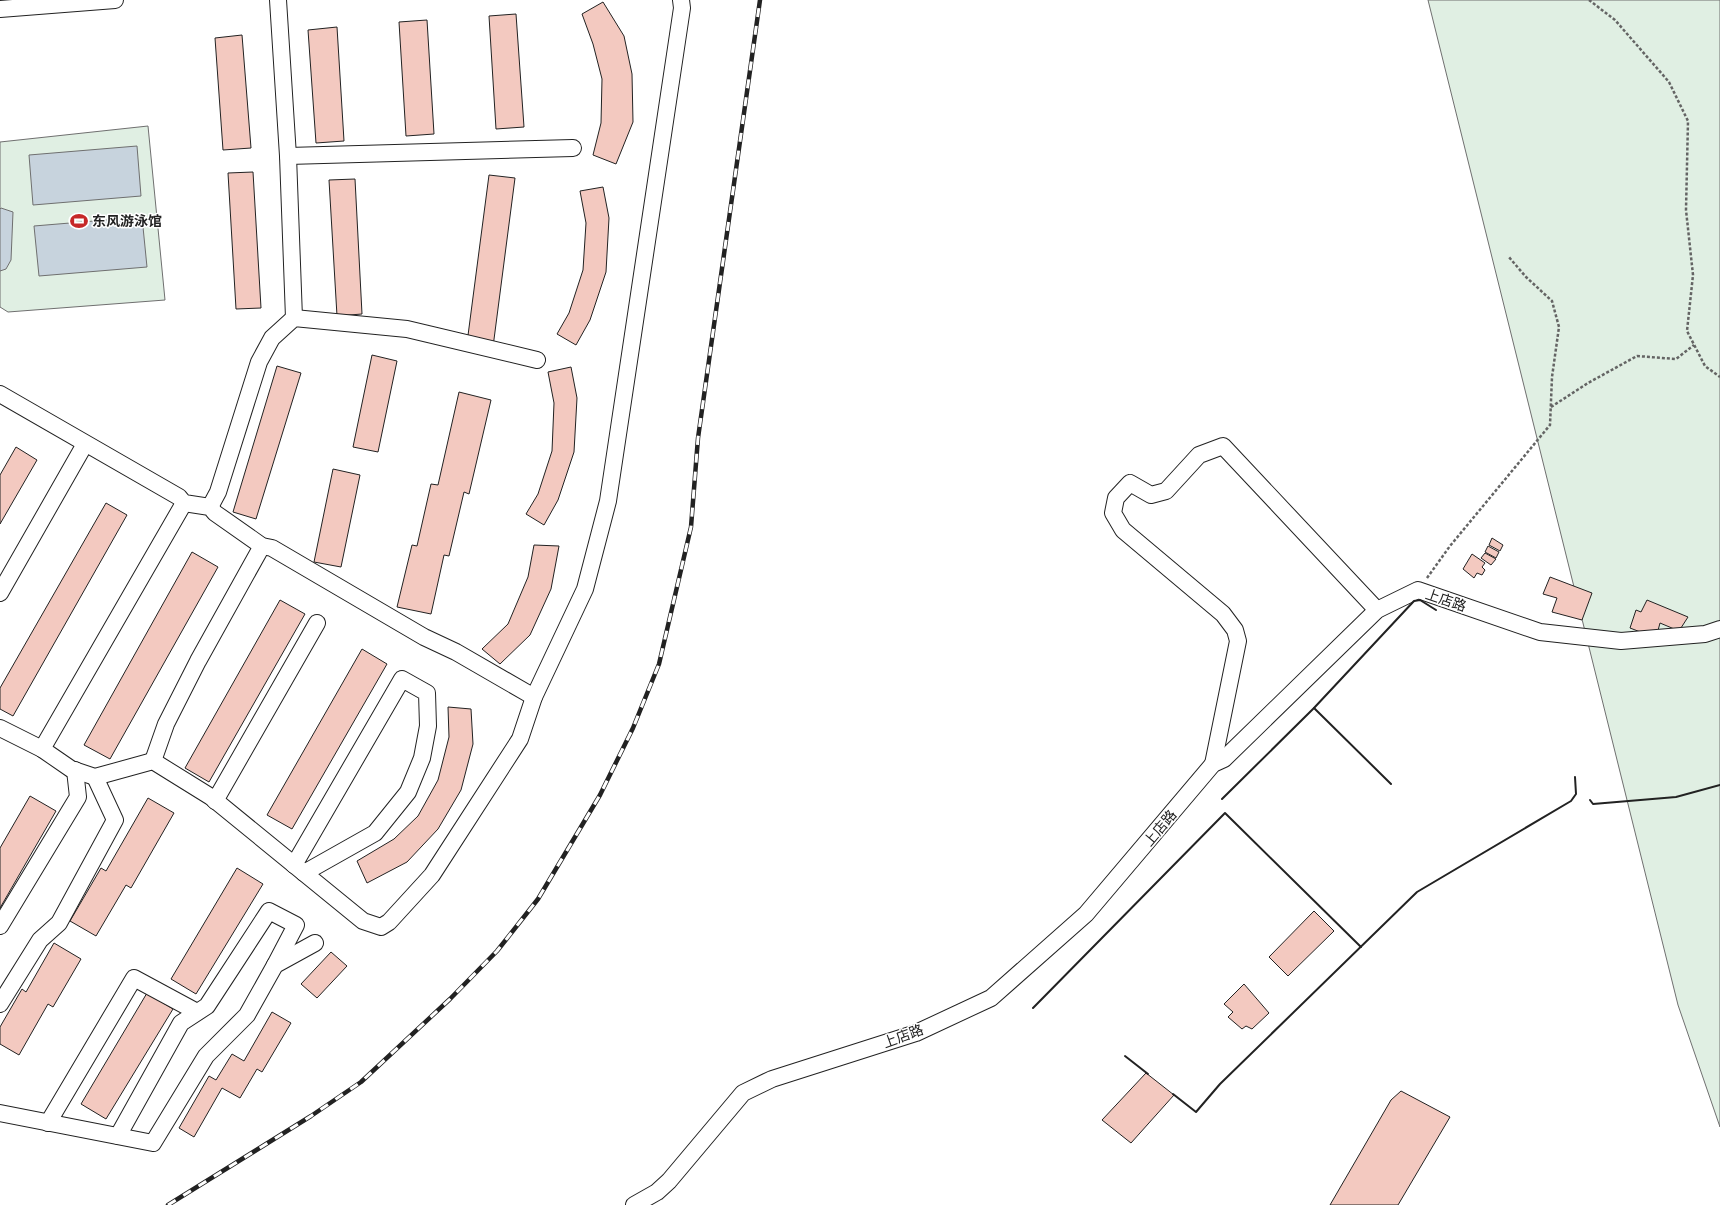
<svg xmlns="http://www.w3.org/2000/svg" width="1720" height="1205" font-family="'Public Sans','Noto Sans SC',sans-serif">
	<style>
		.green { fill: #e0efe3; stroke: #6f6f6f }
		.water { fill: #c7d3dd; stroke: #6f6f6f }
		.building { fill: #f3c9c0; stroke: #222 }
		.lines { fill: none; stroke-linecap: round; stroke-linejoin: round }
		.minor-casing { stroke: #222; stroke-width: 18 }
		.path { stroke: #646464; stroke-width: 2.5; stroke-dasharray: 3 2; stroke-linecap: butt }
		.minor { stroke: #fff; stroke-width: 16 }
		.rail-casing { stroke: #222; stroke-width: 4.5 }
		.rail { stroke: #fff; stroke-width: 3; stroke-dasharray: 9; stroke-linecap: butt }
		.wall { stroke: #222; stroke-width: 2 }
		.labels { text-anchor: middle; stroke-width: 3; stroke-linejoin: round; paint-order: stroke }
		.poi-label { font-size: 14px; font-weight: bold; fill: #222; stroke: #fff; text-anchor: start }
		.street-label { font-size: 14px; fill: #222; stroke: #fff }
	</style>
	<rect width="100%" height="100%" fill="#fff"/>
	<!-- green -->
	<g class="green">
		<polygon points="1428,0 1720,0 1720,1127 1678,1005"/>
		<polygon points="148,126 165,300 8,312 0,307 0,142"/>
	</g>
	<!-- water -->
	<g class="water">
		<polygon points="137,146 141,196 33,205 29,155"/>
		<polygon points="1,208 13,212 11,260 6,269 0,271 0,209"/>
		<polygon points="142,217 147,267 39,276 34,226"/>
	</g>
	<!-- building -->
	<g class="building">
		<polygon points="603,2 624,36 632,74 633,122 616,164 593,155 601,123 602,79 593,44 582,14"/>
		<polygon points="516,14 524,127 496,129 489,16"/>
		<polygon points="427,20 434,134 406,136 399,22"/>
		<polygon points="337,27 344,141 316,143 308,30"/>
		<polygon points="242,35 251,148 223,150 215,38"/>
		<polygon points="253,172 261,308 236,309 228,173"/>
		<polygon points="489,175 515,178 493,347 467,343"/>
		<polygon points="355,179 362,314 337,316 329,180"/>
		<polygon points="603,187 609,218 606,272 590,320 576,345 557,334 569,313 583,270 586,223 580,191"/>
		<polygon points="372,355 397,361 378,452 353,447"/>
		<polygon points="277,366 301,373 256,519 233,512"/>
		<polygon points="571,367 577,398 574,452 558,500 544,525 526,514 538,494 552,451 554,403 548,372"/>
		<polygon points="459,392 491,400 469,494 464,492 449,556 444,555 431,614 397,607 412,545 417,546 431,484 438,485"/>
		<polygon points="16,447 37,460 0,524 0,475"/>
		<polygon points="333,469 360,475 341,567 314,562"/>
		<polygon points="106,503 127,515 13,716 0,709 0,688"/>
		<polygon points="1492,538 1503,545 1500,551 1489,545"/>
		<polygon points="534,545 559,546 551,589 530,635 500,664 482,649 508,624 528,577"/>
		<polygon points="1488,546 1499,552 1496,558 1485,552"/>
		<polygon points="192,552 218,567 110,759 84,745"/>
		<polygon points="1485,553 1496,559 1491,565 1481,558"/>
		<polygon points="1472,554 1485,563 1482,567 1485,570 1482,575 1477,573 1474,578 1463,569"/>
		<polygon points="1550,577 1592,593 1582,620 1552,612 1557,598 1543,594"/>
		<polygon points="280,600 305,614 209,782 185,768"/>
		<polygon points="1647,600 1688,617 1679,631 1660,623 1656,638 1630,628 1636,610 1641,612"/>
		<polygon points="362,649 387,664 292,829 267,815"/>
		<polygon points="448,707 471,709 473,744 461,790 438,829 407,862 367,883 357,861 394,839 418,816 438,780 449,737"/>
		<polygon points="30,796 56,811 0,908 0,848"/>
		<polygon points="148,798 174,813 131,888 126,885 96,936 70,921 101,868 106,871"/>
		<polygon points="237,868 263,884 196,994 171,979"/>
		<polygon points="1314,911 1334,931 1288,976 1269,957"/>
		<polygon points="54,943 81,959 53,1007 48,1004 19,1055 0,1044 0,1027 22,989 26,992"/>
		<polygon points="331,952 347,966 317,998 301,984"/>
		<polygon points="1244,984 1269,1013 1252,1029 1246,1026 1242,1029 1228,1017 1233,1012 1224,1004"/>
		<polygon points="147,993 173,1009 106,1119 81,1104"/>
		<polygon points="272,1012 291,1023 262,1072 257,1069 240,1098 222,1088 194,1137 179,1128 209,1076 216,1080 232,1054 244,1061"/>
		<polygon points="1146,1073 1174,1095 1131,1143 1102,1120"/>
		<polygon points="1401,1091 1450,1117 1398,1205 1330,1205 1391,1100"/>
	</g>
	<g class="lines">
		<!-- minor casing -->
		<g class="minor-casing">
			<g id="minor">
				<polyline points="278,0 288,156 294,318"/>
				<polyline points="0,9 115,0"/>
				<polyline points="288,156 573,148"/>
				<polyline points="0,394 179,497 184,503 210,507 215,513 262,546 272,548 424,637 456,652 534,697"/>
				<polyline points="210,507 218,492 259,362 272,338 294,318 407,329 537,360"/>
				<polyline points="0,593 85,444"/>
				<polyline points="0,728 42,749 71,769 95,777 153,761 211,797 363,921 381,927 389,922 432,875 520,739 534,697 585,589 608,501 682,8 681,0"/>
				<polyline points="42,749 184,503"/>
				<polyline points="153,761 166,724 198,661 262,546"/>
				<polyline points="1213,764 1238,641 1235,630 1223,614 1123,530 1113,513 1116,498 1130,483 1151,495 1166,491 1199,455 1223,446 1377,610"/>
				<polyline points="215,801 317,623"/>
				<polyline points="294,865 402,679 427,693 428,726 422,758 408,792 375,833 304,873"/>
				<polyline points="0,926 78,797 75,770"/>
				<polyline points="0,1004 40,940 59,923 115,820 95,777"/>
				<polyline points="0,1113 153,1143 206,1056 247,1015 275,965 315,943"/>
				<polyline points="48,1123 134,978 197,1012"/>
				<polyline points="118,1136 181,1023 207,1006 269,911 296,925 275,965"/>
				<polyline points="634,1205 657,1192 669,1181 743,1093 772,1079 916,1033 991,998 1086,914 1213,764 1224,759 1377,610 1418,590 1540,632 1621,641 1705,634 1720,629"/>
			</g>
		</g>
		<!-- path -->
		<g class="path">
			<polyline points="1589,0 1615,20 1669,82 1688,121 1686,210 1693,275 1687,331 1705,366 1720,377"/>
			<polyline points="1551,407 1588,383 1637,356 1676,359 1694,345"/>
			<polyline points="1427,578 1450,546 1550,425 1552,377 1559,327 1552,301 1526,277 1508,256"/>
		</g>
		<!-- minor -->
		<use href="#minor" class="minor"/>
		<!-- rail casing -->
		<g class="rail-casing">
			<polyline id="rail" points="168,1205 311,1116 361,1082 450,999 497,951 538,899 600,795 633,728 659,664 691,527 698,438 760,0"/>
		</g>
		<!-- rail -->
		<use href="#rail" class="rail"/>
		<!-- wall -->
		<g class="wall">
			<polyline points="1314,708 1414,601 1420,600 1436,610"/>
			<polyline points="1222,799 1314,708 1391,784"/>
			<polyline points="1590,800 1593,804 1676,797 1720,785"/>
			<polyline points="1033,1008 1225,813 1361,947"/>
			<polyline points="1125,1056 1148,1074"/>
			<polyline points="1173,1094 1196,1112 1220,1084 1417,892 1571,801 1576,794 1575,777"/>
		</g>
	</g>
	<!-- icons -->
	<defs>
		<g id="stadium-bare" transform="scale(1.38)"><path d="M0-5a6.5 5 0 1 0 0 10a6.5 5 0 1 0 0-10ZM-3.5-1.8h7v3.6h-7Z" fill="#c62828" stroke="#fff" stroke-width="2.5" paint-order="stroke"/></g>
	</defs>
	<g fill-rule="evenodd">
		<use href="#stadium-bare" x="79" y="221"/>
	</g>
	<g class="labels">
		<!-- poi labels -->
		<g class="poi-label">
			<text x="92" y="226">东风游泳馆</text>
		</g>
		<!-- street labels -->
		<g class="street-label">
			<text transform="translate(1446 600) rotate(19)" y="5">上店路</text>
			<text transform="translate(1160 828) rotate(-50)" y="5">上店路</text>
			<text transform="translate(903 1036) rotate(-20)" y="5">上店路</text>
		</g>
	</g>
</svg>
